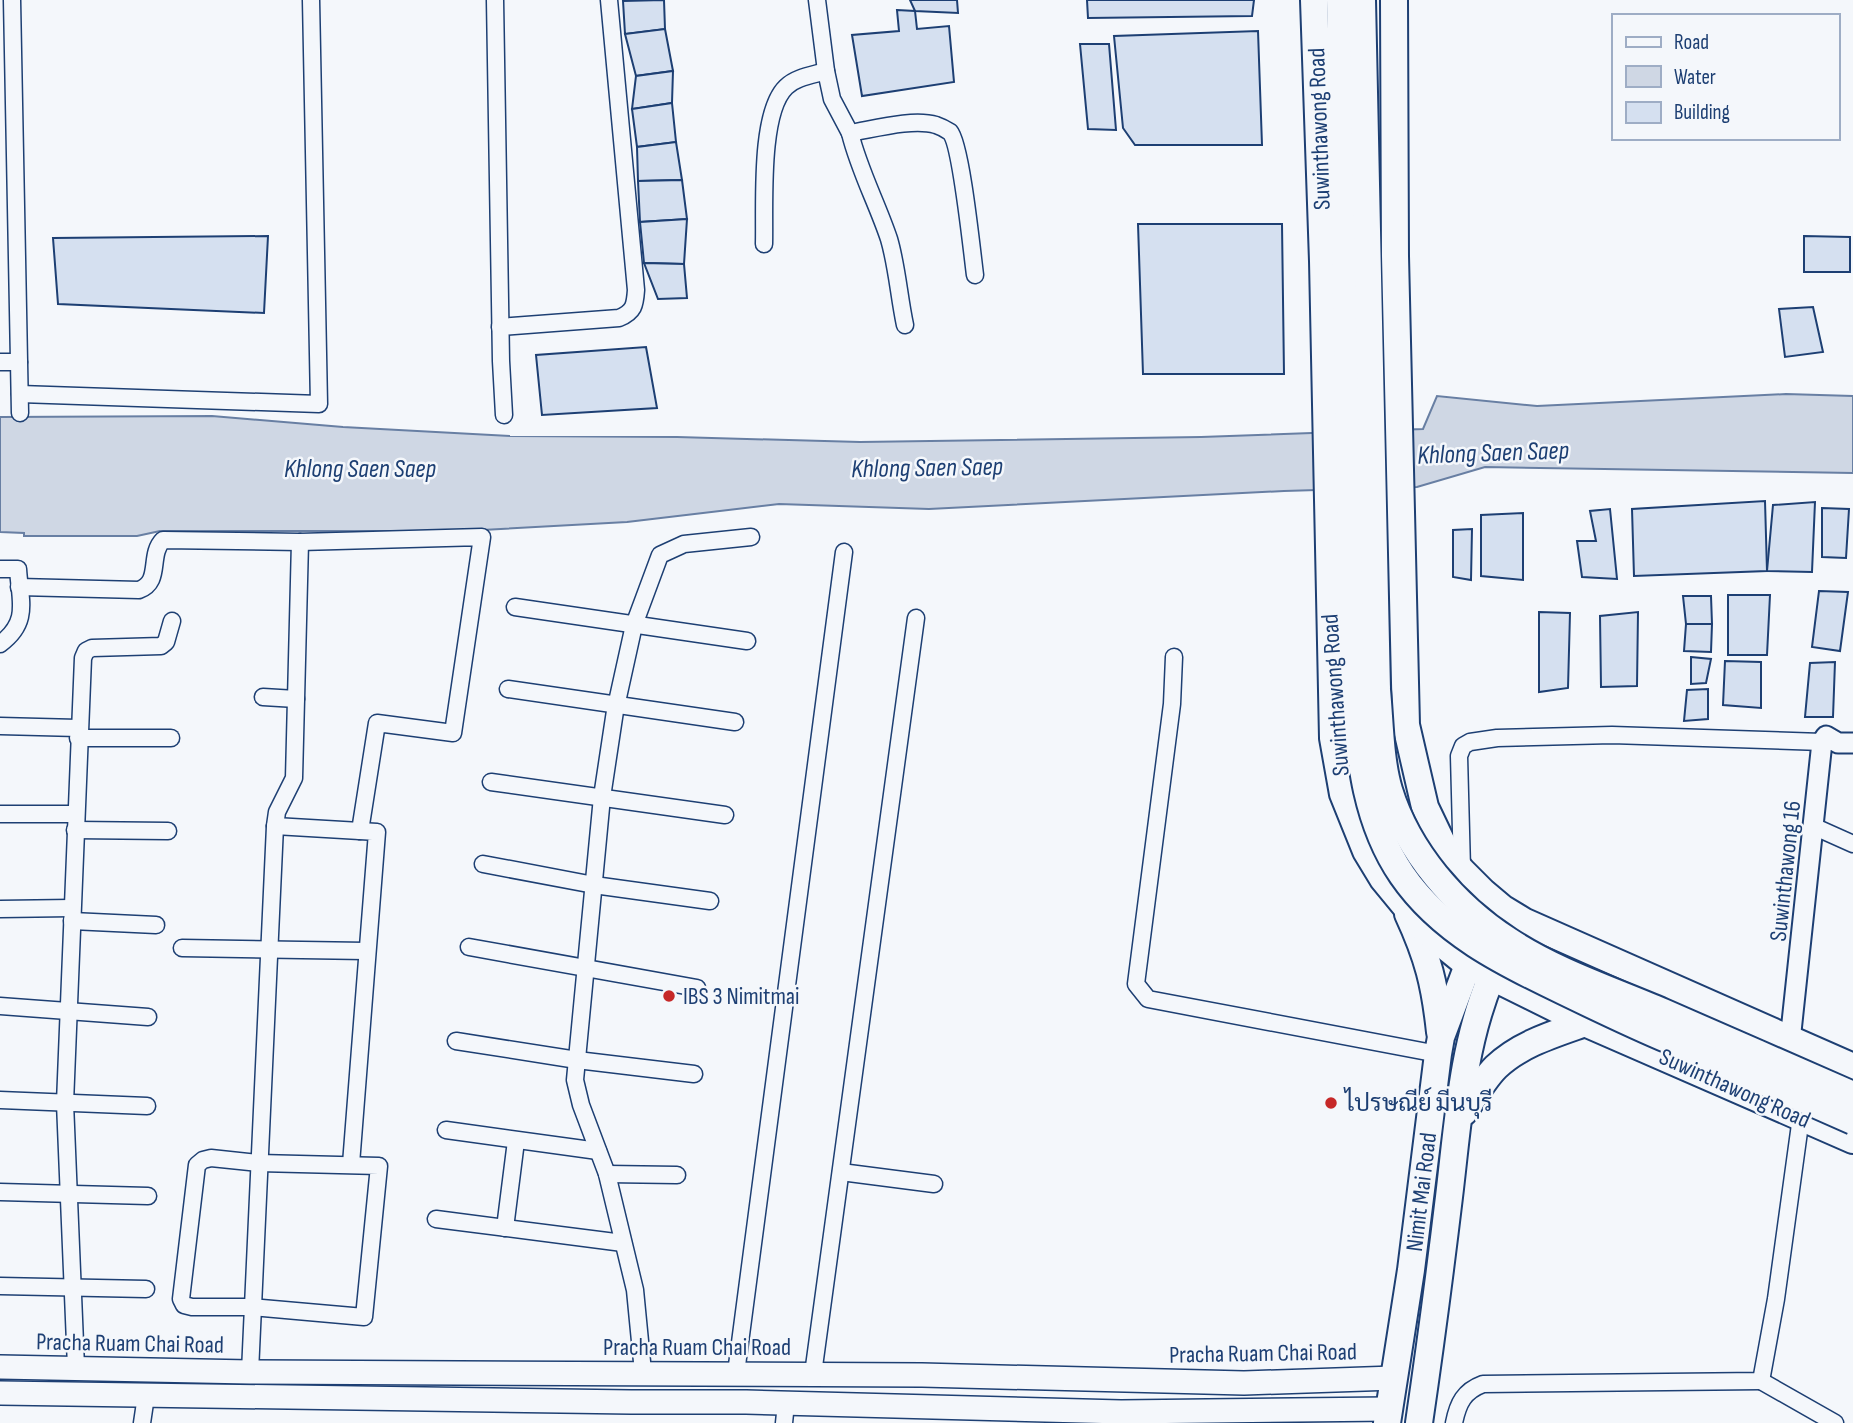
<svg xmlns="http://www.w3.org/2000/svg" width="1853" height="1423" font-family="'Sofia Sans Condensed',Sarabun,sans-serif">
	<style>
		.water { fill: #cfd7e4; stroke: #687fa3; stroke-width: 2 }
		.building { fill: #d5e0f0; stroke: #1d3f73; stroke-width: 2 }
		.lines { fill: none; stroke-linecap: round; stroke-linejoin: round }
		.minor-casing { stroke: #1d3f73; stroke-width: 19 }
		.tertiary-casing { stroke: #1d3f73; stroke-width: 23 }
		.secondary-casing { stroke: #1d3f73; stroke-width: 26 }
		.primary-casing { stroke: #1d3f73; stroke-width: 30 }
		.trunk-casing { stroke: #1d3f73; stroke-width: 30 }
		.minor { stroke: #f4f7fb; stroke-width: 16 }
		.tertiary { stroke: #f4f7fb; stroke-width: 19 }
		.secondary { stroke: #f4f7fb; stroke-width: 23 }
		.primary { stroke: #f4f7fb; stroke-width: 26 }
		.trunk { stroke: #f4f7fb; stroke-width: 26 }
		.trunk-bridge-casing { stroke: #1d3f73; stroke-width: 30; stroke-linecap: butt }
		.trunk-bridge { stroke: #f4f7fb; stroke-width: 26 }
		.poi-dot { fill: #c62828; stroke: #f4f7fb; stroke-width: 2.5 }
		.labels { text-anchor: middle; stroke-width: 5; stroke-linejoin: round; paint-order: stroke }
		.street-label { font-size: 24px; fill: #1d3f73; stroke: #f4f7fb }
		.poi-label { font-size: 24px; fill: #1d3f73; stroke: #f4f7fb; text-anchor: start }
		.water-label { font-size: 26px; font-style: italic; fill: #1d3f73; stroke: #f4f7fb }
	</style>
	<rect width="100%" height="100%" fill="#f4f7fb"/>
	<!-- water -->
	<polygon class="water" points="1786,394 1853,396 1853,473 1485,467 1417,487 1284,491 929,509 779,504 627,522 464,531 160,531 137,536 24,536 24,533 0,532 0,417 212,416 343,427 510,436 677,437 860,442 1201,437 1423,429 1437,396 1537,406"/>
	<!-- building -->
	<g class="building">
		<polygon points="664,0 665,29 625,34 623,1"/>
		<polygon points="910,0 957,0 958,13 915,11"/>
		<polygon points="1087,0 1254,0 1252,16 1088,18"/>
		<polygon points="897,10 915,11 917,29 949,26 954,82 862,96 852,35 899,31"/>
		<polygon points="665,29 673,71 636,76 625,34"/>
		<polygon points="1258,31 1262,145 1135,145 1123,128 1114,36"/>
		<polygon points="1080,44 1109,44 1116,130 1088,129"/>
		<polygon points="673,71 672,103 632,109 636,76"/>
		<polygon points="672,103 676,142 637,147 632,109"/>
		<polygon points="676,142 682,180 638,181 637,147"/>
		<polygon points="682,180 687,219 640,222 638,181"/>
		<polygon points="687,219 684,264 644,263 640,222"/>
		<polygon points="1138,224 1282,224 1284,374 1143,374"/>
		<polygon points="268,236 264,313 58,304 53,238"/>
		<polygon points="1804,236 1850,237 1850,272 1804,272"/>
		<polygon points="644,263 684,264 687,298 658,299"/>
		<polygon points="1813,307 1823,352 1785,357 1779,309"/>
		<polygon points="646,347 657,408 542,415 536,355"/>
		<polygon points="1765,501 1767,571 1634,576 1632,509"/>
		<polygon points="1815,502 1812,572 1767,571 1773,505"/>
		<polygon points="1822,508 1849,509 1846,558 1822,557"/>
		<polygon points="1610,509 1617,579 1582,577 1577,541 1596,541 1590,511"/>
		<polygon points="1523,513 1523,580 1481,576 1481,515"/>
		<polygon points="1472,529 1471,580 1453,577 1453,530"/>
		<polygon points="1819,591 1848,592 1840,651 1812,647"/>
		<polygon points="1728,595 1770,595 1767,655 1728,655"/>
		<polygon points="1683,596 1711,596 1712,624 1686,624"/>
		<polygon points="1539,612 1570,613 1568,688 1539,692"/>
		<polygon points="1638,612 1637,686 1601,687 1600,616"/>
		<polygon points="1686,624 1712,624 1711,652 1684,651"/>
		<polygon points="1691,657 1711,659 1706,683 1691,684"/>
		<polygon points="1725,661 1761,662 1761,708 1723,705"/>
		<polygon points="1835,662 1833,717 1805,717 1810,663"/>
		<polygon points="1708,689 1708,719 1684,721 1687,690"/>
	</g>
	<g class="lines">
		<!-- minor casing -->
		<g class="minor-casing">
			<g id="minor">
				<polyline points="12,0 20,413"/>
				<polyline points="495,0 501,361 504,415"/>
				<path d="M 817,0 L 826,71 L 832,99 L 850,133 C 874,129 913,118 936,125 C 939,126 947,130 950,132 C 961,144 972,252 975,275"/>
				<path d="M 850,133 C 859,170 877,203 889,239 C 897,266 899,297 905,325"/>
				<path d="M 764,244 C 765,206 759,113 786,87 C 796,77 813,75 826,71"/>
				<path d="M 500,327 L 619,318 C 634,312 635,305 636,290 L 609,0"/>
				<polyline points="0,362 19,362"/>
				<polyline points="20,394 319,404 311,0"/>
				<path d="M 0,569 L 18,569 C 20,601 30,622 0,644"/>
				<path d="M 19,587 L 139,590 C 162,582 148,555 163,540 L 300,542 L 482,537 L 453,733 L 377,723 L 360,831"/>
				<polyline points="515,607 747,641"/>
				<polyline points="1174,657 1172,704 1136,984 1148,999 1438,1054"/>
				<polyline points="508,689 735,722"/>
				<polyline points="263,697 296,699"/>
				<polyline points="0,726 78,728"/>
				<polyline points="78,738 171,738"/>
				<polyline points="491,782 725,815"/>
				<polyline points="0,814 76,814"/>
				<polyline points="275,826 377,832 351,1164"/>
				<polyline points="1815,827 1853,844"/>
				<polyline points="75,830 168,831"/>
				<polyline points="483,864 594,885 710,901"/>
				<polyline points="1462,869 1459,756 1463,746 1470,742 1497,738 1612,735 1822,742"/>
				<polyline points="0,909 72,908"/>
				<polyline points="72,921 156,925"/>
				<polyline points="469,947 697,988"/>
				<polyline points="182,948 366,951"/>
				<polyline points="0,1006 148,1017"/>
				<polyline points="456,1041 577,1060 694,1074"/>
				<polyline points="0,1100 147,1106"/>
				<polyline points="446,1130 598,1151"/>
				<polygon points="211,1158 259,1163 379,1166 364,1317 252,1307 192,1307 184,1305 181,1299 197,1165 203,1160"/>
				<polyline points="841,1172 934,1184"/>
				<polyline points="607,1174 677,1175"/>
				<polyline points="0,1192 148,1196"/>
				<polyline points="436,1219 623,1243"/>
				<polyline points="505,1228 516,1141"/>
				<polyline points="0,1286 146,1289"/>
				<polyline points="76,1367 65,1103 83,658 86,651 92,648 161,646 166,642 172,621"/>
				<polyline points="250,1372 275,826 277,812 294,778 300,542"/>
				<polyline points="643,1372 635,1290 607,1174 581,1105 575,1080 602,797 615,711 634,625 660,555 684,544 751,537"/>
				<polyline points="736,1373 844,552"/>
				<polyline points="813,1374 916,618"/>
				<polyline points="1761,1381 1835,1423"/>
				<polyline points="142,1423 146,1396"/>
				<polyline points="784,1423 786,1403"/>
				<path d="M 1454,1423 C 1458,1403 1464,1391 1483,1384 L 1761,1381 L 1776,1299 L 1801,1117"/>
			</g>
		</g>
		<!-- tertiary casing -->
		<g class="tertiary-casing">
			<polyline id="tertiary" points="1790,1041 1822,742 1826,736 1838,743 1853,743"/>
		</g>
		<!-- secondary casing -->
		<g class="secondary-casing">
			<g id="secondary">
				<polyline points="0,1367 250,1372 922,1375 1244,1383 1394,1378"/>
				<polyline points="0,1393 631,1402 746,1402 1121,1412 1389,1409"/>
			</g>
		</g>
		<!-- primary casing -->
		<g class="primary-casing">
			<g id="primary">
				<path d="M 1408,914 C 1428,957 1435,985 1440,1032"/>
				<path d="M 1464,1112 C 1474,1097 1483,1080 1496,1067 C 1520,1044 1554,1034 1585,1023"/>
				<polyline points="1387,1423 1411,1270 1438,1054 1441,1037 1468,965"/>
				<path d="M 1419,1423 C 1430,1348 1440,1272 1449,1197 C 1458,1123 1462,1047 1491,978"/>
			</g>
		</g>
		<!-- trunk casing -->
		<g class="trunk-casing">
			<g id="trunk">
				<polyline points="1314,0 1323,261 1333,738 1343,794 1366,851 1383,879 1425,930 1468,965 1585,1023 1853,1140"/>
				<polyline points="1340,0 1354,694"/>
				<polyline points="1362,0 1377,690"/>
				<polyline points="1394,0 1395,256 1406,725 1425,807 1447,853 1462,871 1483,892 1502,908 1525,922 1853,1067"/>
			</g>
		</g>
		<!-- minor -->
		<use href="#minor" class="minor"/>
		<!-- tertiary -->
		<use href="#tertiary" class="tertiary"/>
		<!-- secondary -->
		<use href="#secondary" class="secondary"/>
		<!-- primary -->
		<use href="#primary" class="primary"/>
		<!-- trunk -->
		<use href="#trunk" class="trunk"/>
		<!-- trunk-bridge casing -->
		<g class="trunk-bridge-casing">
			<g id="trunk-bridge">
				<path d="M 1377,690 C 1380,721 1380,760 1389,790 C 1408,852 1455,906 1509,941 C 1556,972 1612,990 1663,1012 C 1726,1040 1790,1067 1853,1095"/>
				<path d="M 1354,694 C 1360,757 1365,821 1402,875 C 1441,932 1504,963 1563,991 C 1598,1008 1633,1025 1669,1040 C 1730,1067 1792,1094 1853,1121"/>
			</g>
		</g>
		<!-- trunk-bridge -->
		<use href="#trunk-bridge" class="trunk-bridge"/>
	</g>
	<!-- markers -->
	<g class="poi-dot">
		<circle cx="669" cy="996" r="7"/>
		<circle cx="1331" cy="1103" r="7"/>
	</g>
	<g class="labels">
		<!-- street labels -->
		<g class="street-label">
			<text transform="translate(1319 129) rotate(-92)" y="8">Suwinthawong Road</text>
			<text transform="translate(1335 695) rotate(-94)" y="8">Suwinthawong Road</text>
			<text transform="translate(1785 871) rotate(-84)" y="8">Suwinthawong 16</text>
			<text transform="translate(1735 1088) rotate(24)" y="8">Suwinthawong Road</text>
			<text transform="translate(1421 1192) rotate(-83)" y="8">Nimit Mai Road</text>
			<text transform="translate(130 1343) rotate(1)" y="8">Pracha Ruam Chai Road</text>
			<text x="697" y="1355">Pracha Ruam Chai Road</text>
			<text transform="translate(1263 1353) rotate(-1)" y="8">Pracha Ruam Chai Road</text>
		</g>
		<!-- poi labels -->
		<g class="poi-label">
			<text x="683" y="1004">IBS 3 Nimitmai</text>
			<text x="1345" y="1111">ไปรษณีย์ มีนบุรี</text>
		</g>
		<!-- water labels -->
		<g class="water-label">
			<text transform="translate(1493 452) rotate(-2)" y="9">Khlong Saen Saep</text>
			<text transform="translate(927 467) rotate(-1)" y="9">Khlong Saen Saep</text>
			<text x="360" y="477">Khlong Saen Saep</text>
		</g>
	</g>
	<!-- legend -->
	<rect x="1612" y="14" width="228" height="126" fill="#f4f7fb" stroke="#9eadc5" stroke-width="2"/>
	<rect x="1626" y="37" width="35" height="10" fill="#f4f7fb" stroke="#9eadc5" stroke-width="2"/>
	<text x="1674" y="49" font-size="21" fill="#1d3f73">Road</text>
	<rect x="1626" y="66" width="35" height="21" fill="#cfd7e4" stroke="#9eadc5" stroke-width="2"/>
	<text x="1674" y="84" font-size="21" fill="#1d3f73">Water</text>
	<rect x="1626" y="102" width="35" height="21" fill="#d5e0f0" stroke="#9eadc5" stroke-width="2"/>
	<text x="1674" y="119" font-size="21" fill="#1d3f73">Building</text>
</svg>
